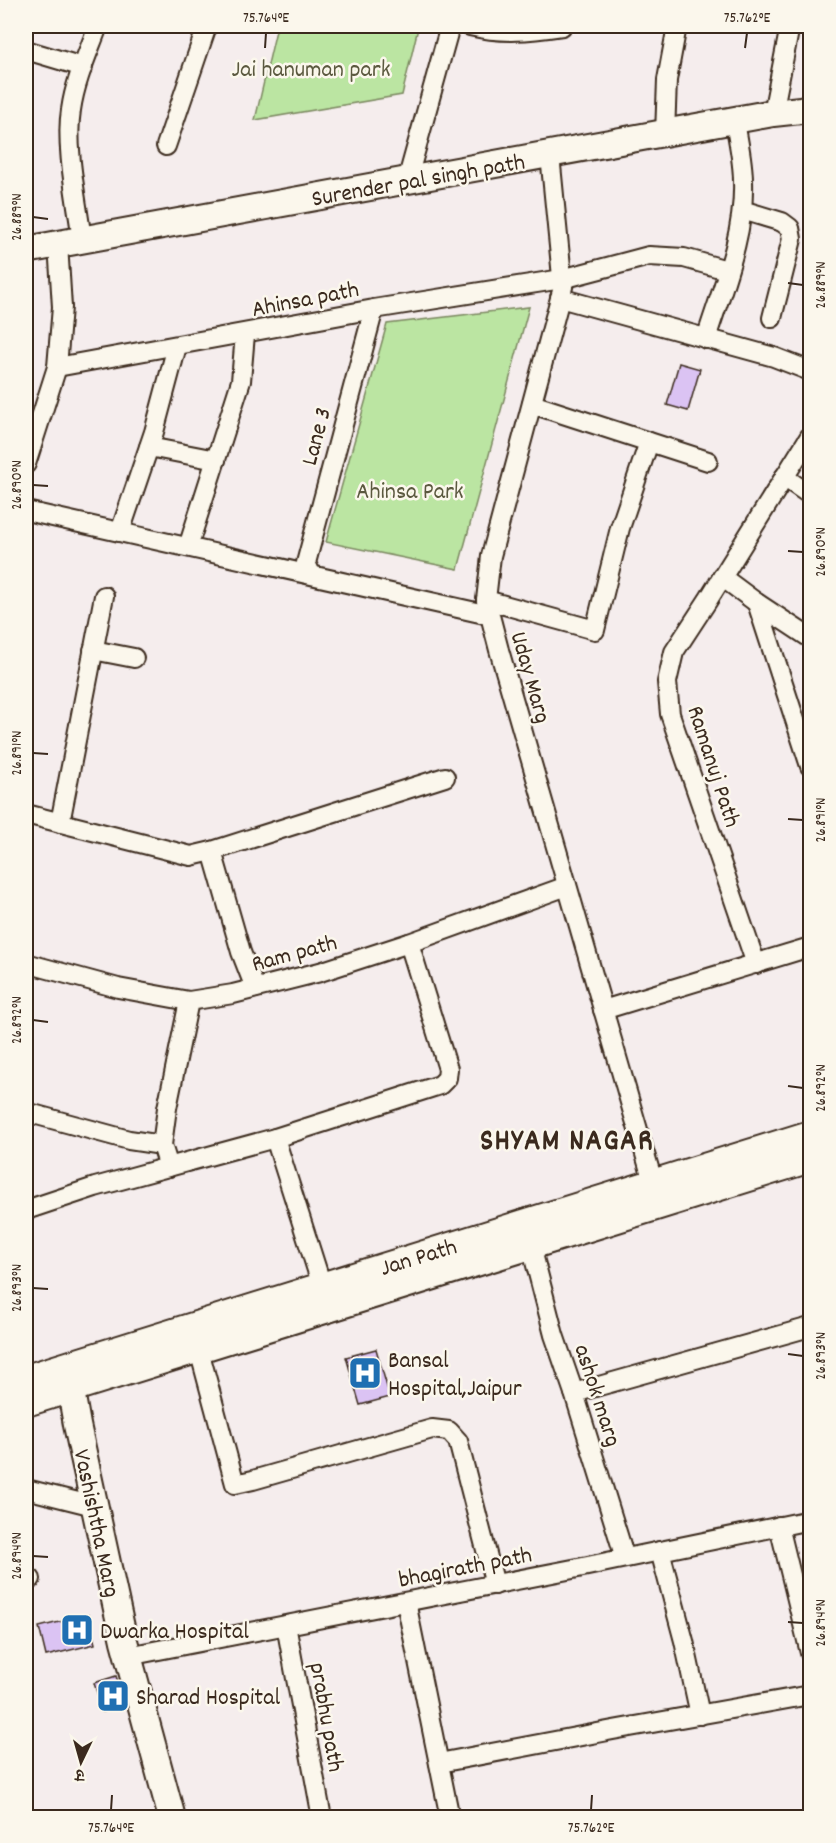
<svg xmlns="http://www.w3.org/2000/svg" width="836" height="1843" font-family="Dekko,'Playpen Sans Deva',sans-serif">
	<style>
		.green { fill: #bbe5a2; stroke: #7b8860; stroke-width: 1.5 }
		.building { fill: #dbc3f3; stroke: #3b2a1e; stroke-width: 1.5 }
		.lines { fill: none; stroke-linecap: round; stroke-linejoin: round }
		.street-casing { stroke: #3b2a1e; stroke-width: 22 }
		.secondary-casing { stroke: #3b2a1e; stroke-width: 30 }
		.street { stroke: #fbf7ec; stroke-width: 18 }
		.secondary { stroke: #fbf7ec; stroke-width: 26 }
		.ticks { fill: none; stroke: #3b2a1e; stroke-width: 2 }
		.labels { text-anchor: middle; stroke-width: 5; stroke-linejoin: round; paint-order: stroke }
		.park-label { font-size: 24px; fill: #5b593f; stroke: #fbf7ec }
		.street-label { font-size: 24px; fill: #3b2a1e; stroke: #fbf7ec }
		.poi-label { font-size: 24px; fill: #3b2a1e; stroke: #fbf7ec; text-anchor: start }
		.district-label { font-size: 30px; font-weight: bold; letter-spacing: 1.5px; fill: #3b2a1e; stroke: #fbf7ec }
		.neatline { fill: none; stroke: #3b2a1e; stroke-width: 2 }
		.ticks-label { font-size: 15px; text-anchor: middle; fill: #3b2a1e }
	</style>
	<rect width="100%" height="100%" fill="#f5eded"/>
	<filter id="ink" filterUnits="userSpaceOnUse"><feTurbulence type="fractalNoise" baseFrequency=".0167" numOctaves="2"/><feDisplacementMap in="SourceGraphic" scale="12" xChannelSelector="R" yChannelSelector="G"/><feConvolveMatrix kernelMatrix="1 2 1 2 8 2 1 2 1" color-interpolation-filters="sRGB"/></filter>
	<g filter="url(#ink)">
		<!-- green -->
		<g class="green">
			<polygon points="277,26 408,26 418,28 402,95 255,120"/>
			<polygon points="529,307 458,569 326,542 387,324"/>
		</g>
		<!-- building -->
		<g class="building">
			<polygon points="679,363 700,369 688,411 667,405"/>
			<polygon points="376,1349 390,1397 360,1405 346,1357"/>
			<polygon points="88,1615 95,1644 46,1656 39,1627"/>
			<polygon points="116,1676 125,1706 103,1712 94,1683"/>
		</g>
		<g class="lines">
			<!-- street casing -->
			<g class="street-casing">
				<g id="street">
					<path d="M 470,26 C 503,34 529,31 562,26"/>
					<polyline points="26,50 83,67"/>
					<polyline points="773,113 790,26"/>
					<polyline points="665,134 667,80 677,26"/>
					<polyline points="166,146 207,26"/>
					<polyline points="550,155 563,287 491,556 486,600 499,650 656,1192"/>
					<polyline points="407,181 450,26"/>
					<polyline points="742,210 782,222 790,228 792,239 772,318"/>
					<path d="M 82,240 C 77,201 65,147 71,110 C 75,81 88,53 98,26"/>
					<polyline points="560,298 774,357 810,371"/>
					<path d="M 706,339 C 722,288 745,235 743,181 C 743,161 738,141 735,121"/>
					<polyline points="57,367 374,309 562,279 649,256 684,258 727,270"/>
					<polyline points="532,404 708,461"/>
					<polyline points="149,447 216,460"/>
					<polyline points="26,464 57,367 62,307 58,244"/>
					<polyline points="784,477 810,495"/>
					<polyline points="26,511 489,615"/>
					<polyline points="120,532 154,432 177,346"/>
					<polyline points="188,547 241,381 245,334"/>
					<polyline points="311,574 306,563 374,309"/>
					<polyline points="722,577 757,603 810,638"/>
					<polyline points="486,600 595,630 620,528 649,442"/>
					<polyline points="757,603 810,766"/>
					<polyline points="93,650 134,658"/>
					<polyline points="26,814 191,856 212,851"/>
					<polyline points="60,823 104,596"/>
					<polyline points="26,963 118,988 189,1001 233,994 320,972 409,943 567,886"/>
					<polyline points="756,964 670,714 667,682 674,652 708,600 810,436"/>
					<polyline points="255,988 241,952 212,851 445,777"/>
					<polyline points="603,1010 810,947"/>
					<polyline points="26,1112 129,1140 162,1145"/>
					<polyline points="169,1167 162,1145 167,1108 189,1001"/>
					<polyline points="26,1210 95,1187 275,1138"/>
					<polyline points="531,1246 554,1335 574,1393 625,1558"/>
					<polyline points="322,1286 275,1138 440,1085 447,1078 448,1069 409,943"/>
					<polyline points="199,1350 235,1484 253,1480 432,1429 449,1431 458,1441 495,1585"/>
					<polyline points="574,1393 810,1327"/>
					<polyline points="26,1489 94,1506"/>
					<polyline points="779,1526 810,1653"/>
					<polyline points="660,1551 684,1641 700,1715"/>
					<polyline points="26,1577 31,1579"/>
					<polyline points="406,1602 450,1818"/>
					<polyline points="286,1625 322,1818"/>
					<polyline points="128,1656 578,1568 810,1520"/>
					<polyline points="439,1763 613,1730 810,1695"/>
				</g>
			</g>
			<!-- secondary casing -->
			<g class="secondary-casing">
				<g id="secondary">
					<polyline points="26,250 773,113 810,109"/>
					<polyline points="68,1374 77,1425 124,1641 172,1818"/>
					<polyline points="26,1378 810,1134"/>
					<polyline points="26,1403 810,1159"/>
				</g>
			</g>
			<!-- street -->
			<use href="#street" class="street"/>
			<!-- secondary -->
			<use href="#secondary" class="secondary"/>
		</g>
	</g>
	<!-- ticks -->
	<path class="ticks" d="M 265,48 L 266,33M 745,48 L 747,33M 33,217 L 48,219M 788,283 L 803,285M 33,485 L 48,486M 788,551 L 803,552M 33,753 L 48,754M 788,819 L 803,820M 33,1020 L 48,1022M 788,1086 L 803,1088M 33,1288 L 48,1289M 788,1354 L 803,1356M 33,1556 L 48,1557M 788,1622 L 803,1623M 111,1810 L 112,1795M 591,1810 L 592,1795"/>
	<!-- icons -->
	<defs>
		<g id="hospital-square" transform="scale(1.725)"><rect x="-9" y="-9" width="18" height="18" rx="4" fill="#1f6fb2" stroke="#fbf7ec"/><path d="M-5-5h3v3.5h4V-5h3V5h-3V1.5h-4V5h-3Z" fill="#fff"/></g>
	</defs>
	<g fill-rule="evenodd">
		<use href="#hospital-square" x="365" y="1373"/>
		<use href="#hospital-square" x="77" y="1630"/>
		<use href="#hospital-square" x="113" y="1696"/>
	</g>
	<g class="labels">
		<!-- park labels -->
		<g class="park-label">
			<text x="311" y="76">Jai hanuman park</text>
			<text x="410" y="498">Ahinsa Park</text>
		</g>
		<!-- street labels -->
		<g class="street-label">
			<text transform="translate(418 179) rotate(-10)" y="8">Surender pal singh path</text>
			<text transform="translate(305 298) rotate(-11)" y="8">Ahinsa path</text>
			<text transform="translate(315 436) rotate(-75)" y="8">Lane 3</text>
			<text transform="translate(532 677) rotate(74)" y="8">Uday Marg</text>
			<text transform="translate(715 766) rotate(72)" y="8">Ramanuj Path</text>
			<text transform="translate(294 952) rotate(-15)" y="8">Ram path</text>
			<text transform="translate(418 1256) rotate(-17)" y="8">Jan Path</text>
			<text transform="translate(599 1395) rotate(72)" y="8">ashok marg</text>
			<text transform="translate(98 1523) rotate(78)" y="8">Vashishtha Marg</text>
			<text transform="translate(465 1566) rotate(-11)" y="8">bhagirath path</text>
			<text transform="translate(328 1717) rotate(80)" y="8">prabhu path</text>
		</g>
		<!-- poi labels -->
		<g class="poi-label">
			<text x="388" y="1367">Bansal<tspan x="388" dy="28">Hospital,Jaipur</tspan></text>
			<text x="100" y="1638">Dwarka Hospital</text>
			<text x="136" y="1704">Sharad Hospital</text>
		</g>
		<!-- district labels -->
		<g class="district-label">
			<text x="567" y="1149">SHYAM NAGAR</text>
		</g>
	</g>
	<!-- margin -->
	<rect width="836" height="1843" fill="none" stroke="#fbf7ec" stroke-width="66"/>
	<!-- north arrow -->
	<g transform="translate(81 1762) rotate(185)" stroke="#fbf7ec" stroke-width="4.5" paint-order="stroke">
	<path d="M0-4.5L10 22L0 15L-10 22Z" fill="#3b2a1e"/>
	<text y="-9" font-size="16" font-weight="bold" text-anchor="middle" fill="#3b2a1e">उ</text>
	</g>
	<rect x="33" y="33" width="770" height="1777" class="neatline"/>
	<g class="ticks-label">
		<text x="266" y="22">75.764°E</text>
		<text x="747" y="22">75.762°E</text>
		<text transform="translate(16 217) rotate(-90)" y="5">26.889°N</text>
		<text transform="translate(820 285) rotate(-90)" y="5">26.889°N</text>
		<text transform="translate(16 485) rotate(-90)" y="5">26.890°N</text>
		<text transform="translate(820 552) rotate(-90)" y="5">26.890°N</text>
		<text transform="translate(16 753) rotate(-90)" y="5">26.891°N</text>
		<text transform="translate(820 820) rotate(-90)" y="5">26.891°N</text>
		<text transform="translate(16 1020) rotate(-90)" y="5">26.892°N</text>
		<text transform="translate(820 1088) rotate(-90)" y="5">26.892°N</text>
		<text transform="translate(16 1288) rotate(-90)" y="5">26.893°N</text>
		<text transform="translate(820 1356) rotate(-90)" y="5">26.893°N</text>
		<text transform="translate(16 1556) rotate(-90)" y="5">26.894°N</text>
		<text transform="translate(820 1623) rotate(-90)" y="5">26.894°N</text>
		<text x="111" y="1832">75.764°E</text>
		<text x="591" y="1832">75.762°E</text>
	</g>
</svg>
